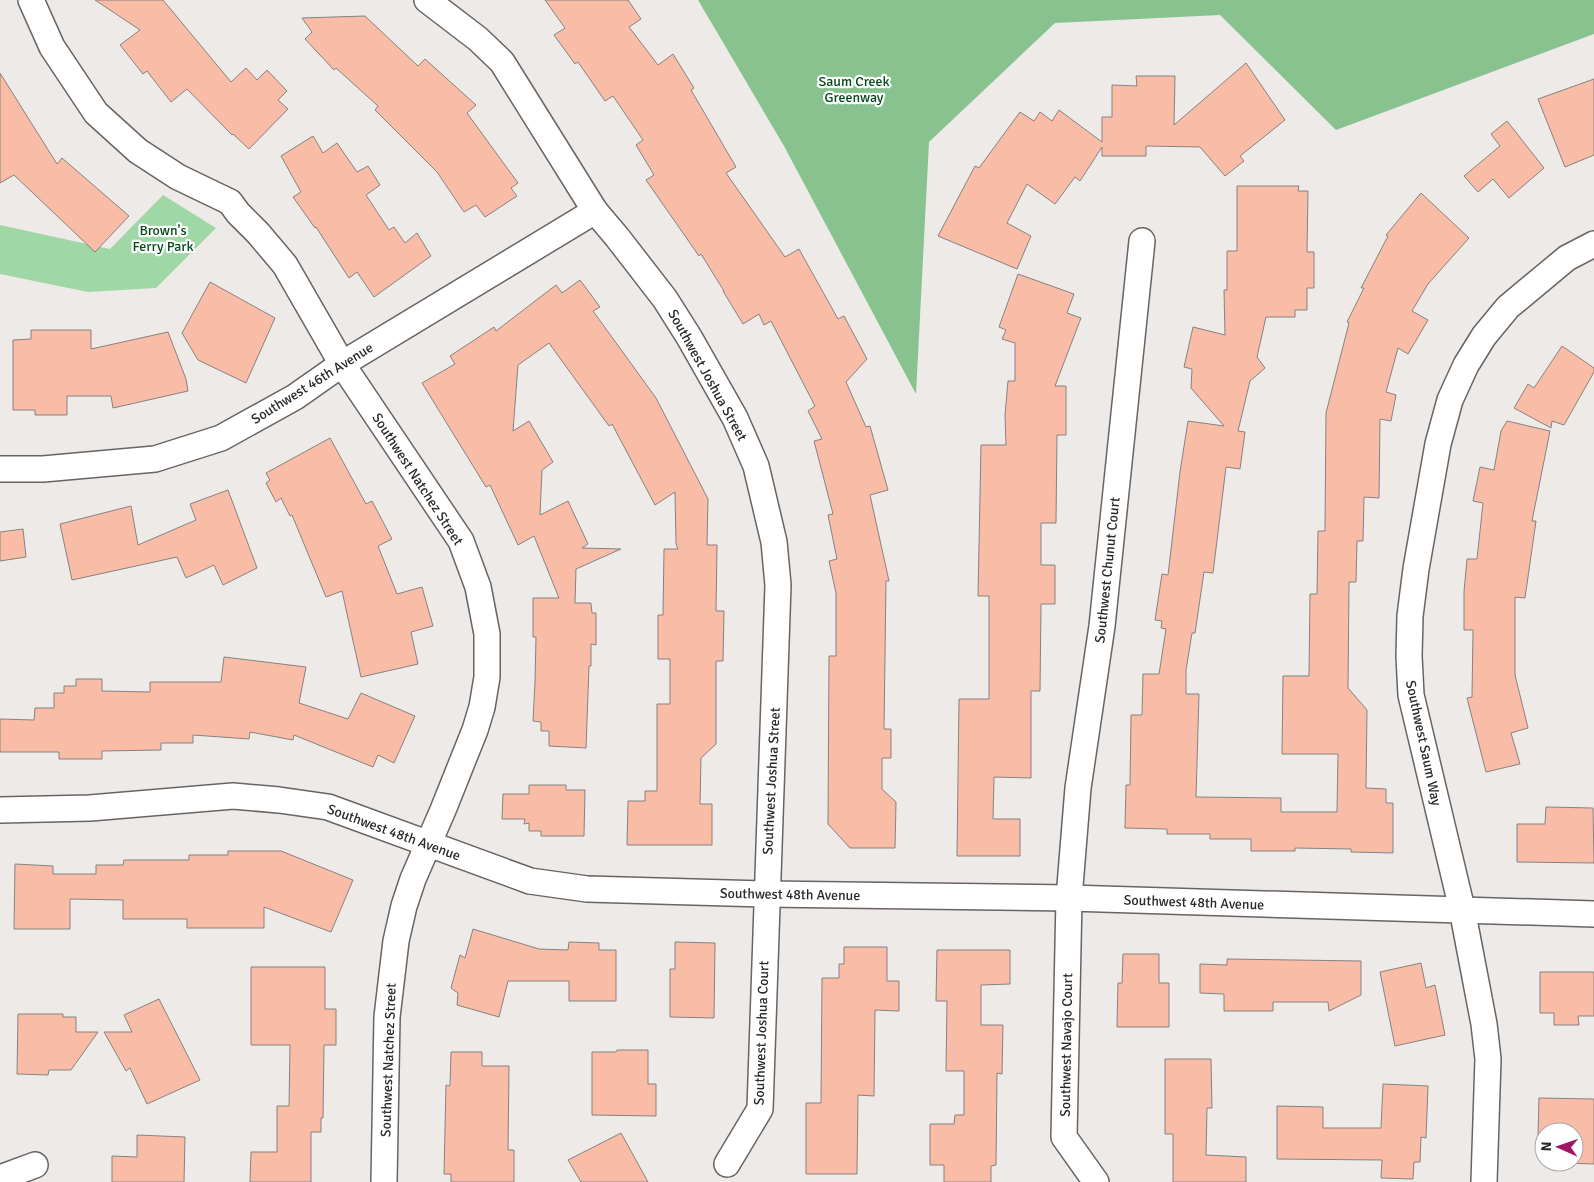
<svg xmlns="http://www.w3.org/2000/svg" width="1594" height="1182" font-family="Signika,sans-serif">
	<style>
		.green { fill: #9fd8a6 }
		.forest { fill: #87c28f }
		.building { fill: #f9bca7; stroke: #868281 }
		.lines { fill: none; stroke-linecap: round; stroke-linejoin: round }
		.street-casing { stroke: #686463; stroke-width: 28 }
		.street { stroke: #fff; stroke-width: 25 }
		.labels { text-anchor: middle; stroke-width: 4.5; stroke-linejoin: round; paint-order: stroke }
		.park-label { font-size: 14px; fill: #04491a; stroke: #fff }
		.street-label { font-size: 14px; fill: #2a2928; stroke: #fff }
	</style>
	<rect width="100%" height="100%" fill="#eeeae8"/>
	<!-- green -->
	<polygon class="green" points="163,195 216,228 156,288 88,292 0,274 0,225 110,249"/>
	<!-- forest -->
	<polygon class="forest" points="698,0 1594,0 1594,34 1336,130 1220,15 1055,23 929,142 916,394 784,146"/>
	<!-- building -->
	<g class="building">
		<polygon points="95,0 163,0 231,82 246,68 257,80 267,70 287,91 278,100 288,109 249,149 233,134 232,135 187,89 171,102 147,71 143,74 120,45 140,30"/>
		<polygon points="545,0 628,0 641,19 629,27 658,65 673,54 694,88 691,90 736,167 726,173 785,257 799,249 838,319 844,316 867,359 846,382 866,427 870,426 888,490 870,495 889,581 886,581 884,729 891,729 891,758 882,758 882,789 896,802 895,848 850,848 828,824 829,656 836,656 836,593 829,561 837,559 828,515 833,514 814,441 822,439 808,411 815,406 771,321 764,325 759,314 743,324 723,291 724,291 701,254 699,256 646,180 654,175 636,145 643,140 613,96 605,101 578,62 575,64 554,35 565,28"/>
		<polygon points="365,16 418,66 425,59 476,105 467,113 518,183 511,188 517,196 485,217 476,205 464,212 437,172 375,110 378,106 336,68 334,70 305,39 312,32 302,18"/>
		<polygon points="1246,63 1285,120 1240,156 1244,161 1225,176 1200,147 1146,146 1146,156 1102,156 1102,147 1080,181 1075,177 1055,204 1027,184 1007,223 1031,236 1017,269 938,236 975,166 979,168 1020,112 1034,121 1040,112 1052,121 1059,110 1102,142 1102,117 1112,117 1112,85 1137,86 1136,76 1175,76 1174,125"/>
		<polygon points="0,73 57,164 62,158 129,216 95,252 14,175 0,183"/>
		<polygon points="1594,79 1594,155 1565,167 1538,99"/>
		<polygon points="1507,121 1544,168 1509,198 1493,179 1478,192 1464,176 1500,146 1491,134"/>
		<polygon points="313,136 323,153 337,143 357,172 368,166 380,185 366,195 389,230 394,227 405,243 417,233 431,256 374,297 357,272 349,278 316,227 315,228 293,197 301,192 281,156"/>
		<polygon points="1237,186 1299,186 1298,191 1308,191 1307,252 1314,252 1314,288 1307,288 1307,310 1295,310 1295,317 1266,317 1257,357 1265,368 1250,381 1238,431 1245,432 1240,469 1226,467 1213,573 1204,572 1195,633 1192,633 1186,670 1186,694 1199,694 1196,797 1281,798 1281,812 1337,812 1338,754 1282,754 1283,676 1309,676 1310,594 1317,594 1318,531 1325,531 1326,413 1349,323 1347,322 1364,288 1361,288 1388,236 1386,235 1421,193 1469,238 1428,284 1412,311 1428,320 1408,354 1398,348 1386,392 1396,395 1391,421 1380,419 1379,498 1364,497 1363,541 1357,541 1356,582 1349,582 1348,688 1367,710 1366,788 1386,789 1386,803 1393,803 1393,853 1351,852 1351,849 1295,848 1295,851 1251,851 1251,839 1210,839 1210,834 1167,834 1167,829 1125,828 1126,785 1130,785 1131,715 1142,715 1143,674 1159,674 1166,629 1161,628 1162,621 1155,620 1162,574 1168,575 1180,472 1188,421 1224,426 1191,388 1192,369 1184,367 1193,327 1225,335 1224,290 1227,290 1227,251 1237,251"/>
		<polygon points="1018,274 1074,294 1067,313 1081,318 1055,386 1066,386 1066,435 1057,435 1056,523 1041,523 1041,565 1055,565 1055,604 1041,604 1040,691 1031,691 1031,778 994,777 993,819 1020,819 1020,856 957,856 959,699 989,699 989,596 978,596 981,445 1006,445 1005,415 1008,381 1015,381 1015,343 1002,339 1006,330 999,327"/>
		<polygon points="580,280 600,307 593,311 656,398 708,499 707,545 717,545 716,611 724,611 723,661 716,661 716,744 701,758 700,804 712,804 712,845 627,845 628,801 645,801 645,791 657,791 657,704 670,704 670,659 658,659 658,615 663,615 664,549 678,549 676,544 675,492 655,505 612,424 609,426 549,343 518,365 513,431 529,421 553,462 542,470 540,515 568,501 588,544 582,548 621,549 576,569 575,603 591,603 592,613 596,613 596,645 591,644 591,666 589,666 586,748 549,746 549,731 541,731 541,722 533,721 535,682 536,637 533,637 533,598 559,598 534,536 518,545 490,485 486,487 422,383 455,364 450,356 494,327 496,331 556,285 562,293"/>
		<polygon points="210,282 275,318 246,383 198,360 182,333"/>
		<polygon points="31,330 91,330 91,349 168,332 186,379 188,391 113,408 111,396 67,396 67,415 35,415 35,410 13,410 13,340 31,339"/>
		<polygon points="1562,346 1594,368 1594,372 1564,425 1552,421 1551,428 1514,408 1528,384 1534,388"/>
		<polygon points="1507,421 1550,431 1532,521 1536,521 1525,598 1515,597 1515,675 1528,728 1511,733 1520,764 1486,772 1467,698 1472,697 1473,630 1464,630 1464,592 1467,559 1477,559 1483,503 1473,501 1480,467 1494,470 1501,431"/>
		<polygon points="330,438 366,504 372,501 392,539 378,546 397,594 422,587 433,626 411,632 418,664 361,677 342,591 326,597 292,515 290,516 281,498 276,502 266,483 270,480 266,473"/>
		<polygon points="228,490 257,568 223,585 214,565 186,578 177,557 72,580 60,524 131,506 138,545 196,520 190,504"/>
		<polygon points="23,529 26,557 0,561 0,532"/>
		<polygon points="224,657 306,667 299,703 348,719 361,693 415,716 394,763 378,755 373,767 294,735 293,740 250,732 249,739 193,735 193,743 161,743 161,750 102,751 102,759 59,759 59,752 0,752 0,719 34,720 35,708 54,708 54,693 64,693 64,686 76,686 76,679 102,679 102,691 150,692 150,682 221,682"/>
		<polygon points="529,785 566,785 566,790 585,790 584,836 541,836 541,831 529,831 529,823 524,824 525,819 502,819 503,794 529,794"/>
		<polygon points="1546,807 1593,808 1594,863 1517,862 1517,824 1545,824"/>
		<polygon points="228,851 281,851 353,880 331,932 264,907 264,928 187,928 187,919 123,919 123,900 70,899 70,929 14,929 15,864 53,866 53,874 96,874 96,865 123,865 124,860 189,860 189,855 228,855"/>
		<polygon points="473,929 539,949 568,950 569,942 599,943 599,950 616,950 616,1001 569,1001 569,981 508,981 499,1017 457,1005 458,993 451,988 460,955 465,958"/>
		<polygon points="675,942 715,943 714,1018 670,1017 670,969 675,969"/>
		<polygon points="844,947 887,947 887,981 899,981 899,1011 875,1010 874,1096 858,1095 857,1174 806,1174 806,1103 821,1103 822,978 839,978 839,964 844,964"/>
		<polygon points="937,950 1010,950 1010,984 981,985 981,1025 1003,1025 1002,1074 997,1073 996,1165 991,1166 991,1182 944,1182 944,1165 930,1165 930,1124 954,1124 955,1115 964,1115 964,1071 946,1071 947,1001 936,1001"/>
		<polygon points="1123,954 1159,954 1159,983 1169,983 1169,1027 1117,1027 1118,983 1122,983"/>
		<polygon points="1227,959 1361,961 1361,995 1329,1011 1328,1002 1273,1002 1273,1011 1224,1011 1224,994 1200,993 1200,964 1227,965"/>
		<polygon points="1421,963 1426,988 1435,985 1445,1035 1395,1046 1380,972"/>
		<polygon points="251,967 325,967 325,1009 336,1009 336,1045 324,1045 323,1118 321,1118 321,1132 311,1132 311,1182 250,1182 251,1152 277,1152 277,1106 289,1106 290,1045 251,1045"/>
		<polygon points="1540,972 1594,972 1594,1016 1578,1016 1579,1025 1554,1025 1554,1013 1540,1013"/>
		<polygon points="159,999 200,1080 147,1104 130,1068 126,1071 104,1032 132,1032 124,1015"/>
		<polygon points="18,1014 63,1014 63,1017 76,1017 76,1032 98,1032 71,1070 49,1070 48,1075 17,1074"/>
		<polygon points="617,1050 648,1050 648,1084 656,1084 656,1116 592,1115 592,1052 616,1052"/>
		<polygon points="451,1052 482,1052 482,1066 509,1066 508,1150 514,1150 514,1182 451,1182 451,1174 444,1174 446,1085 450,1086"/>
		<polygon points="1165,1059 1211,1059 1212,1108 1207,1108 1206,1155 1246,1157 1246,1182 1173,1182 1173,1134 1165,1134"/>
		<polygon points="1383,1084 1428,1086 1426,1138 1421,1137 1420,1162 1414,1162 1413,1179 1381,1178 1382,1160 1277,1159 1277,1106 1323,1107 1323,1128 1381,1128"/>
		<polygon points="1539,1098 1594,1099 1594,1164 1565,1163 1565,1162 1574,1162 1574,1132 1544,1132 1544,1136 1538,1136"/>
		<polygon points="621,1133 648,1182 581,1182 568,1160"/>
		<polygon points="137,1135 185,1137 184,1182 112,1182 112,1156 137,1157"/>
	</g>
	<g class="lines">
		<!-- street casing -->
		<g class="street-casing">
			<g id="street">
				<polyline points="31,0 52,47 96,113 138,151 178,177 230,202 238,213 258,233 285,265 342,364 461,541 478,587 487,634 487,677 482,707 475,730 443,810 413,879 404,906 396,941 387,1017 384,1182"/>
				<polyline points="427,0 478,39 502,62 595,211 617,237 665,299 689,337 735,418 756,466 774,542 778,585 760,1109 727,1164"/>
				<polyline points="0,469 43,469 155,459 221,438 295,397 342,364 595,211"/>
				<polyline points="0,810 90,808 233,796 279,800 328,807 530,881 587,889 766,894 1069,898 1594,914"/>
				<polyline points="0,1178 35,1165"/>
				<polyline points="1096,1182 1064,1137 1069,898 1078,788 1102,626 1142,241"/>
				<polyline points="1484,1182 1488,1059 1484,1024 1462,909 1411,695 1409,656 1410,616 1416,569 1438,444 1450,400 1466,365 1484,336 1508,307 1567,258 1594,244"/>
			</g>
		</g>
		<!-- street -->
		<use href="#street" class="street"/>
	</g>
	<g class="labels">
		<!-- park labels -->
		<g class="park-label">
			<text x="854" y="86">Saum Creek<tspan x="854" dy="16">Greenway</tspan></text>
			<text x="163" y="235">Brown's<tspan x="163" dy="16">Ferry Park</tspan></text>
		</g>
		<!-- street labels -->
		<g class="street-label">
			<text transform="translate(708 375) rotate(61)" y="5">Southwest Joshua Street</text>
			<text transform="translate(312 383) rotate(-32)" y="5">Southwest 46th Avenue</text>
			<text transform="translate(418 479) rotate(57)" y="5">Southwest Natchez Street</text>
			<text transform="translate(1107 570) rotate(-84)" y="5">Southwest Chunut Court</text>
			<text transform="translate(1424 743) rotate(78)" y="5">Southwest Saum Way</text>
			<text transform="translate(771 781) rotate(-87)" y="5">Southwest Joshua Street</text>
			<text transform="translate(394 832) rotate(20)" y="5">Southwest 48th Avenue</text>
			<text transform="translate(790 894) rotate(1)" y="5">Southwest 48th Avenue</text>
			<text transform="translate(1194 902) rotate(2)" y="5">Southwest 48th Avenue</text>
			<text transform="translate(761 1033) rotate(-88)" y="5">Southwest Joshua Court</text>
			<text transform="translate(1066 1045) rotate(-89)" y="5">Southwest Navajo Court</text>
			<text transform="translate(388 1060) rotate(-88)" y="5">Southwest Natchez Street</text>
		</g>
	</g>
	<!-- north arrow -->
	<g transform="translate(1559 1147) rotate(272)"><circle r="24" fill="#ffffff" stroke="#aaa9a9"/>
	<path d="M0-4L9 19L0 12L-9 19Z" fill="#9f1662"/>
	<text y="-8" font-size="14" font-weight="bold" text-anchor="middle" fill="#2a2928">N</text>
	</g>
</svg>
